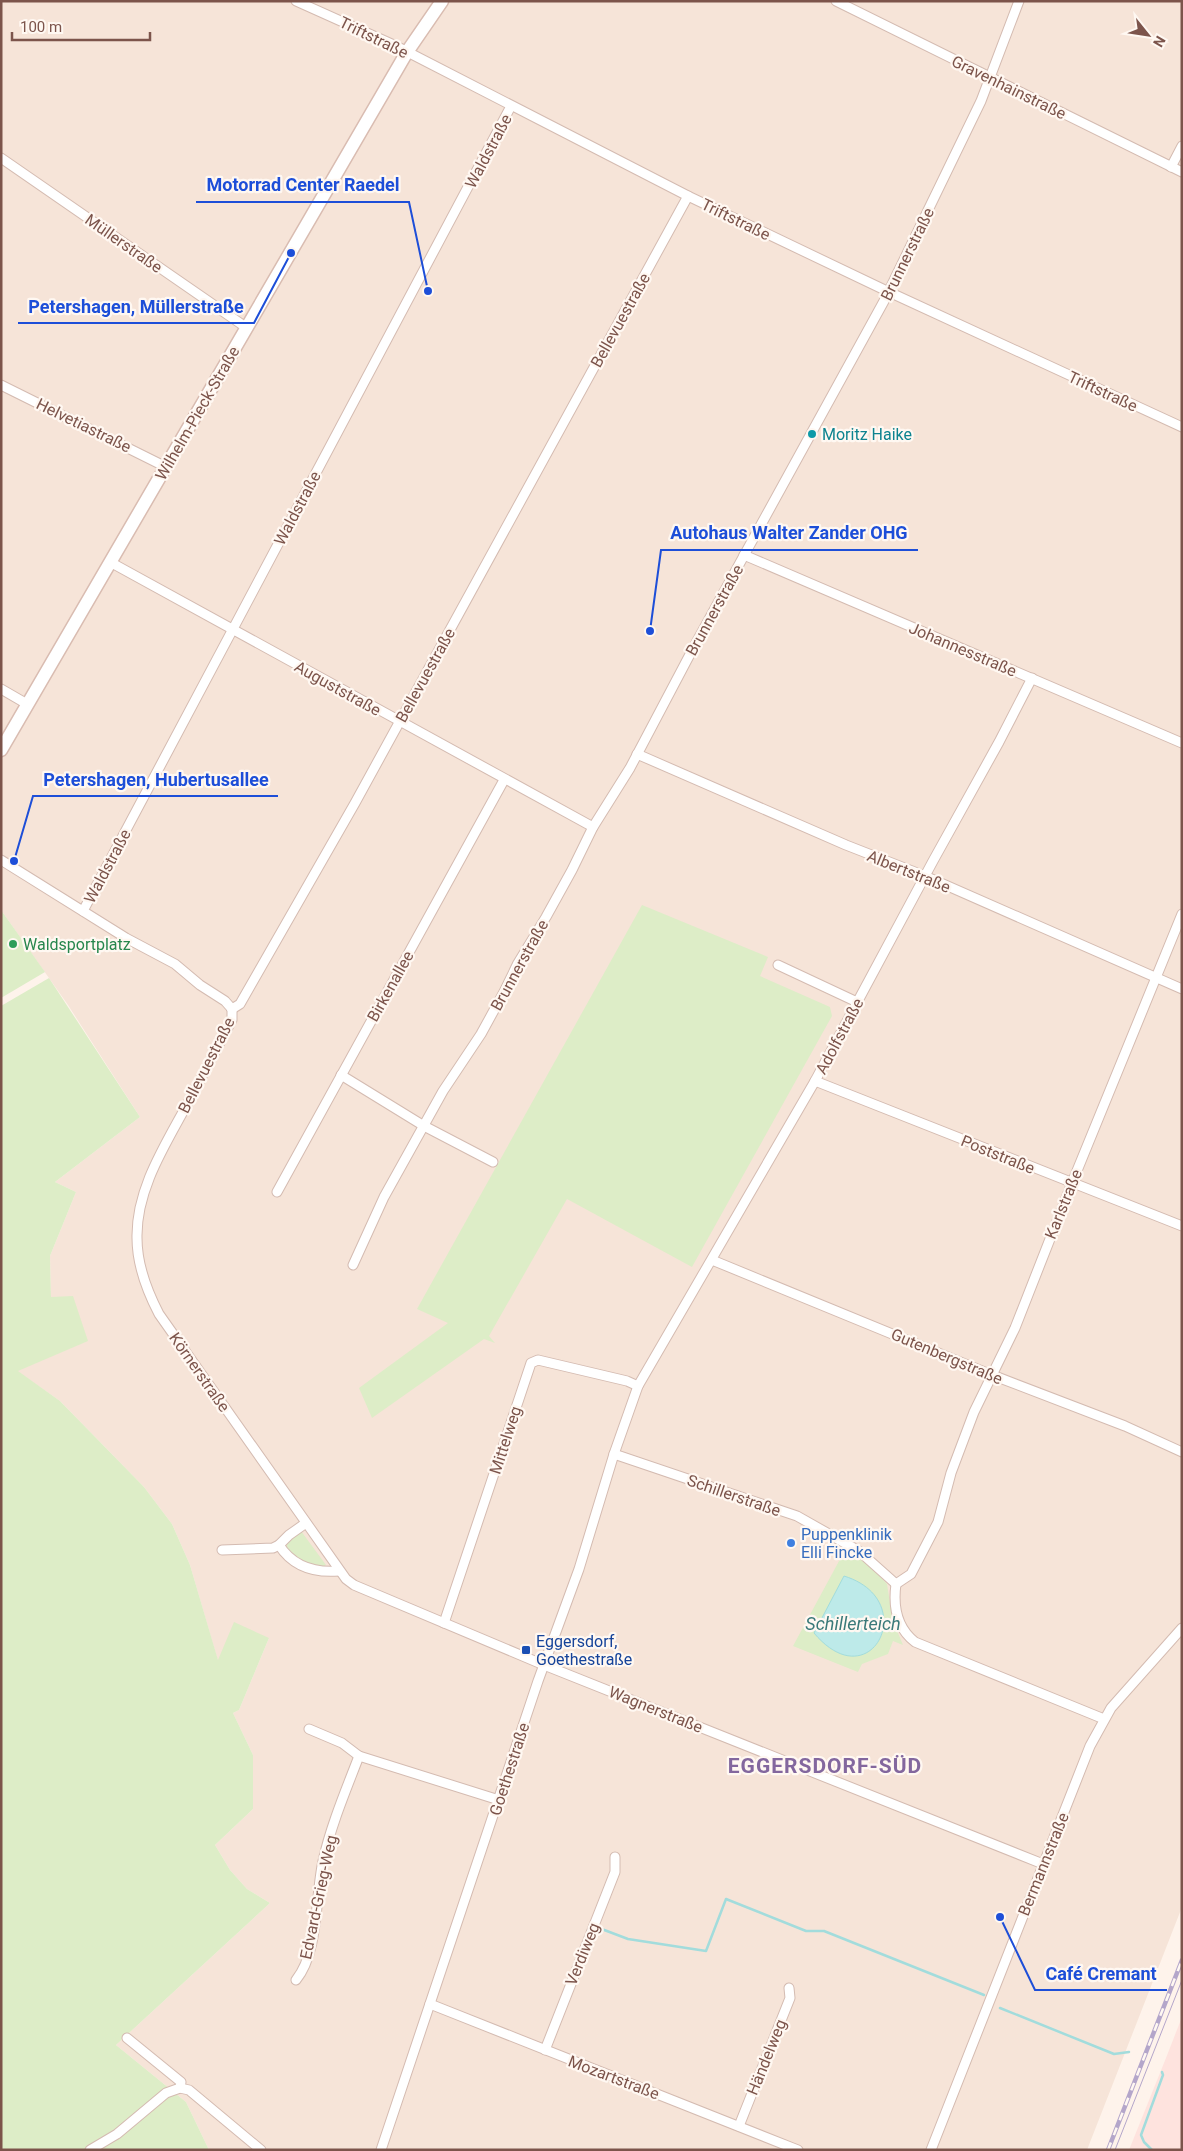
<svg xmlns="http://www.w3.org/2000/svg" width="1183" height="2151" font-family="Roboto,sans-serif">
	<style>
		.residential { fill: #f6e4d8 }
		.commercial { fill: #fee3de }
		.green { fill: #ddedc7 }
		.water { fill: #bdeae9; stroke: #a2dcdc }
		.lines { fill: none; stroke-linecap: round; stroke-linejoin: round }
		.stream { stroke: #a2dcdc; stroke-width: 2.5 }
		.street-casing { stroke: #d4bbb1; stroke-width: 11 }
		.secondary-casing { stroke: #d9bcb1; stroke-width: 15 }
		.street { stroke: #fff; stroke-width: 9 }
		.secondary { stroke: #fff; stroke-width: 12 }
		.tram { stroke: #b4a6ca; stroke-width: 1 }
		.rail-casing { stroke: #b4a6ca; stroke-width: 4.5 }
		.rail { stroke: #fff8f2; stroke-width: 2.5; stroke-dasharray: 8; stroke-linecap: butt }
		.culture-dot { fill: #0f9aa8; stroke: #fff8f2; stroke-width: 2 }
		.leisure-dot { fill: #2e9e5b; stroke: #fff8f2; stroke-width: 2 }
		.shop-dot { fill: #3f7fe0; stroke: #fff8f2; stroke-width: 2 }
		.transit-dot { fill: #1a4fb4; stroke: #fff8f2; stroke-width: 2 }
		.labels { text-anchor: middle; stroke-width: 4.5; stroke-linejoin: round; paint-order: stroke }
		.street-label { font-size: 16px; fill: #7c544b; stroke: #fff8f2 }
		.culture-label { font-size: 16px; fill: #0d838f; stroke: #fff8f2; text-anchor: start }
		.leisure-label { font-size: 16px; fill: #27864d; stroke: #fff8f2; text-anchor: start }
		.shop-label { font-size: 16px; fill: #366cbe; stroke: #fff8f2; text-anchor: start }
		.transit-label { font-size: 16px; fill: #164399; stroke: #fff8f2; text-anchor: start }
		.water-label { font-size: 18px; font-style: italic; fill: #3a7979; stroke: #fff8f2 }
		.district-label { font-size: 21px; font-weight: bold; letter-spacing: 1px; fill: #83679e; stroke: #fff8f2 }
		.leader { fill: none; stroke: #1d4ed8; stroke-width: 2 }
		.callout-dot { fill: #1d4ed8; stroke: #fff8f2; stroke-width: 2 }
		.callout-label { font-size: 18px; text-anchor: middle; font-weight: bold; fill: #1d4ed8; stroke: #fff8f2; stroke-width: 4.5; stroke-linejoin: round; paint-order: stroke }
	</style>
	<rect width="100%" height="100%" fill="#fef3eb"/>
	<!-- residential -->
	<polygon class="residential" points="1,1 1182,1 1182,1907 1087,2150 209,2150 186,2102 116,2045 270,1903 247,1889 230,1870 215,1845 253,1809 253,1755 233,1713 239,1710 269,1638 218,1661 190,1565 172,1524 144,1487 60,1401 17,1371 51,1297 50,1256 76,1192 55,1182 140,1117 68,1005 1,910"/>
	<!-- commercial -->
	<polygon class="commercial" points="1182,2017 1182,2150 1129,2150 1166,2058"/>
	<!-- green -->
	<g class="green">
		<polygon points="642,905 768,957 760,976 830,1007 832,1016 692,1267 567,1199 489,1336 495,1343 484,1339 372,1418 359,1388 448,1323 417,1309"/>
		<polygon points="1,910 45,972 1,998"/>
		<polygon points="49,978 140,1117 55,1182 76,1192 50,1256 51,1297 73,1296 88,1341 18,1371 60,1401 144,1487 172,1524 190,1565 218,1660 234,1622 269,1638 239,1710 233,1713 253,1755 253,1809 215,1845 230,1870 247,1889 270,1903 116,2045 186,2102 209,2150 1,2150 1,1006"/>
		<path d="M 301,1531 L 326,1565 L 321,1568 L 306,1564 L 287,1552 C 285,1540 291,1537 301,1531 Z"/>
		<polygon points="845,1550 868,1563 887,1584 893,1621 903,1645 893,1641 888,1654 862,1664 858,1672 793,1646"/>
	</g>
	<!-- water -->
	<path class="water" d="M 844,1576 C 922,1600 871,1701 814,1633 Z"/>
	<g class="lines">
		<!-- stream -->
		<g class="stream">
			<polyline points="599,1928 628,1939 706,1951 726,1899 806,1931 824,1931 984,1995"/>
			<polyline points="1000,2008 1114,2054 1129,2052"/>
			<polyline points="1152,2150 1144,2142 1141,2135 1163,2075 1162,2072"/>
		</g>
		<!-- street casing -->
		<g class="street-casing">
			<g id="street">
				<polyline points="296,1 394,45 688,196 889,292 1182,427"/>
				<polyline points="836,1 1182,172"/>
				<polyline points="1,158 247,328"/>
				<polyline points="1171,167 1182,146"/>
				<polyline points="1,385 166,467"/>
				<polyline points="744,555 1182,743"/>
				<polyline points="110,562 593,827"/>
				<polyline points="1,689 27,704"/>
				<polyline points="637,754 846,845 925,876 1182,989"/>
				<polyline points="1,860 126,938 175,964 200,985 225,1001 232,1009"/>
				<polyline points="83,911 511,106"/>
				<polyline points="778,965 857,1002"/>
				<path d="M 232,1009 L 232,1020 C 216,1050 200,1080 184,1110 C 162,1150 136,1192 137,1238 C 137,1264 147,1291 159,1314 L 346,1579 L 354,1585 L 544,1665 L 1043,1864"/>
				<polyline points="232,1009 240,1004 355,803 688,196"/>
				<polyline points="341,1075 424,1126 493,1162"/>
				<polyline points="815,1081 1182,1226"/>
				<polyline points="277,1192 504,780"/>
				<polyline points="712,1260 992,1375 1125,1426 1182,1452"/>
				<polyline points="353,1265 384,1197 443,1091 481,1034 504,992 518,963 546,917 572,870 593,827 630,768 697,641 884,301 981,101 1019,1"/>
				<polyline points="614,1454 797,1516 859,1551 896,1584"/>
				<path d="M 279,1545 C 293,1567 315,1573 339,1571"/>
				<polyline points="222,1550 273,1548 279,1545 289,1535 306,1523"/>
				<polyline points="896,1584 911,1574 938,1522 951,1473 974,1412 1015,1328 1072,1183 1182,914"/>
				<path d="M 896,1584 C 893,1606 897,1628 915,1642 L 1104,1719"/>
				<polyline points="444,1623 531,1363 538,1360 627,1381 638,1386"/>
				<polyline points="309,1729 342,1743 359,1756 499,1800"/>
				<path d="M 296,1980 C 319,1952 315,1897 323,1861 C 331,1825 346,1790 359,1756"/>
				<polyline points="430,2004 798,2150"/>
				<polyline points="127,2038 181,2082 180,2088"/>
				<polyline points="545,2050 615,1872 615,1857"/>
				<polyline points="739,2126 790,1998 789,1988"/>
				<polyline points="90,2150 117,2134 166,2093 180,2088 189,2090 261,2150"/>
				<polyline points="381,2150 538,1681 579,1569 614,1454 638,1386 815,1081 933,861 999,742 1032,678"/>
				<polyline points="931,2150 1090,1746 1111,1708 1182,1628"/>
			</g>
		</g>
		<!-- secondary casing -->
		<g class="secondary-casing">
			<polyline id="secondary" points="1,750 407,52 442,1"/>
		</g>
		<!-- street -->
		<use href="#street" class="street"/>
		<!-- secondary -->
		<use href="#secondary" class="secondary"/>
		<!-- tram -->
		<polyline class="tram" points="1115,2150 1182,1980"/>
		<!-- rail casing -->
		<g class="rail-casing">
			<polyline id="rail" points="1108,2150 1182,1960"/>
		</g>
		<!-- rail -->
		<use href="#rail" class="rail"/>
	</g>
	<!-- markers -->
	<circle class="culture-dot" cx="812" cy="434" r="5"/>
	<circle class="leisure-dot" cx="13" cy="944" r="5"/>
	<circle class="shop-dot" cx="791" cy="1543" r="5"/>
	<rect class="transit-dot" x="521" y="1645" width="10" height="10" rx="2.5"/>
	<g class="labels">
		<!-- street labels -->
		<g class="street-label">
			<text transform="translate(374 37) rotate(26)" y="6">Triftstraße</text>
			<text transform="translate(1009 87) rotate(26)" y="6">Gravenhainstraße</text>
			<text transform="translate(488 151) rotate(-62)" y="6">Waldstraße</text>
			<text transform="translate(736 219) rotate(26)" y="6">Triftstraße</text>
			<text transform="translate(124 243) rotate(35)" y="6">Müllerstraße</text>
			<text transform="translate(907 254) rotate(-64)" y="6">Brunnerstraße</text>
			<text transform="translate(620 320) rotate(-61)" y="6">Bellevuestraße</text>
			<text transform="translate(1103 391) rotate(25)" y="6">Triftstraße</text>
			<text transform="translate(197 413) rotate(-60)" y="6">Wilhelm-Pieck-Straße</text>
			<text transform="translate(84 425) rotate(26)" y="6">Helvetiastraße</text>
			<text transform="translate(297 508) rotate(-62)" y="6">Waldstraße</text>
			<text transform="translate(714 610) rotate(-61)" y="6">Brunnerstraße</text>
			<text transform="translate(963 649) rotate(23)" y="6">Johannesstraße</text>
			<text transform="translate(425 675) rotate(-61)" y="6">Bellevuestraße</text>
			<text transform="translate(338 688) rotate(29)" y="6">Auguststraße</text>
			<text transform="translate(107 866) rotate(-62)" y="6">Waldstraße</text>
			<text transform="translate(909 871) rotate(22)" y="6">Albertstraße</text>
			<text transform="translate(519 965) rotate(-61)" y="6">Brunnerstraße</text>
			<text transform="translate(390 986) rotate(-61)" y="6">Birkenallee</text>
			<text transform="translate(839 1036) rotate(-62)" y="6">Adolfstraße</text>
			<text transform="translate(206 1065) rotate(-63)" y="6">Bellevuestraße</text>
			<text transform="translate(998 1154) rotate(22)" y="6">Poststraße</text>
			<text transform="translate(1063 1204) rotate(-68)" y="6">Karlstraße</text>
			<text transform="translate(947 1356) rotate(23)" y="6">Gutenbergstraße</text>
			<text transform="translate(200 1372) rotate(55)" y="6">Körnerstraße</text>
			<text transform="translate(505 1440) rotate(-72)" y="6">Mittelweg</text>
			<text transform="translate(734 1495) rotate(19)" y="6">Schillerstraße</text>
			<text transform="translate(656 1709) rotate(22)" y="6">Wagnerstraße</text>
			<text transform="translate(509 1769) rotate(-72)" y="6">Goethestraße</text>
			<text transform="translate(1043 1864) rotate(-68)" y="6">Bermannstraße</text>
			<text transform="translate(318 1897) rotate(-78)" y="6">Edvard-Grieg-Weg</text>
			<text transform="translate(582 1954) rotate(-68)" y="6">Verdiweg</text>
			<text transform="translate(766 2057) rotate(-68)" y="6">Händelweg</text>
			<text transform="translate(614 2077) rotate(21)" y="6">Mozartstraße</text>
		</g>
		<!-- culture labels -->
		<g class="culture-label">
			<text x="822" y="440">Moritz Haike</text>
		</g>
		<!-- leisure labels -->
		<g class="leisure-label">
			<text x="23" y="950">Waldsportplatz</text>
		</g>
		<!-- shop labels -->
		<g class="shop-label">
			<text x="801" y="1540">Puppenklinik<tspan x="801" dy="18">Elli Fincke</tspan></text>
		</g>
		<!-- transit labels -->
		<g class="transit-label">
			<text x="536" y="1647">Eggersdorf,<tspan x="536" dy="18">Goethestraße</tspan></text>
		</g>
		<!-- water labels -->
		<g class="water-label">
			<text x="853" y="1630">Schillerteich</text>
		</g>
		<!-- district labels -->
		<g class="district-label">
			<text x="825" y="1773">EGGERSDORF-SÜD</text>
		</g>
	</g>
	<!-- callouts -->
	<path class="leader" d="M428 291L409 202H196M291 253L254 323H18M650 631L661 550H918M14 861L33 796H278M1000 1917L1035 1990H1167"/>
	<g class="callout-dot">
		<circle cx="428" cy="291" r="5"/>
		<circle cx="291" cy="253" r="5"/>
		<circle cx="650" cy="631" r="5"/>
		<circle cx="14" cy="861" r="5"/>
		<circle cx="1000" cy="1917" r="5"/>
	</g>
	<g class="callout-label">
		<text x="303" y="191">Motorrad Center Raedel</text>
		<text x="136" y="313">Petershagen, Müllerstraße</text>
		<text x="789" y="539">Autohaus Walter Zander OHG</text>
		<text x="156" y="786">Petershagen, Hubertusallee</text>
		<text x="1101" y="1980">Café Cremant</text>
	</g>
	<!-- border -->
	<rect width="1183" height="2151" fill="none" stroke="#7c544b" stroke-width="5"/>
	<!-- north arrow -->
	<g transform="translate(1148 35) rotate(120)" stroke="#fff8f2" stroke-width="4" paint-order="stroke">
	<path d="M0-4L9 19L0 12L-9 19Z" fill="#7c544b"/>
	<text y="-8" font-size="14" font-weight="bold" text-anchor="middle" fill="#7c544b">N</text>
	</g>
	<!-- scale -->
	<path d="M12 32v8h138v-8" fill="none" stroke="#7c544b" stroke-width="2.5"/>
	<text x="20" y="32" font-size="15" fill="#7c544b" stroke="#fff8f2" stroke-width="4" paint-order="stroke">100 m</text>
</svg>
